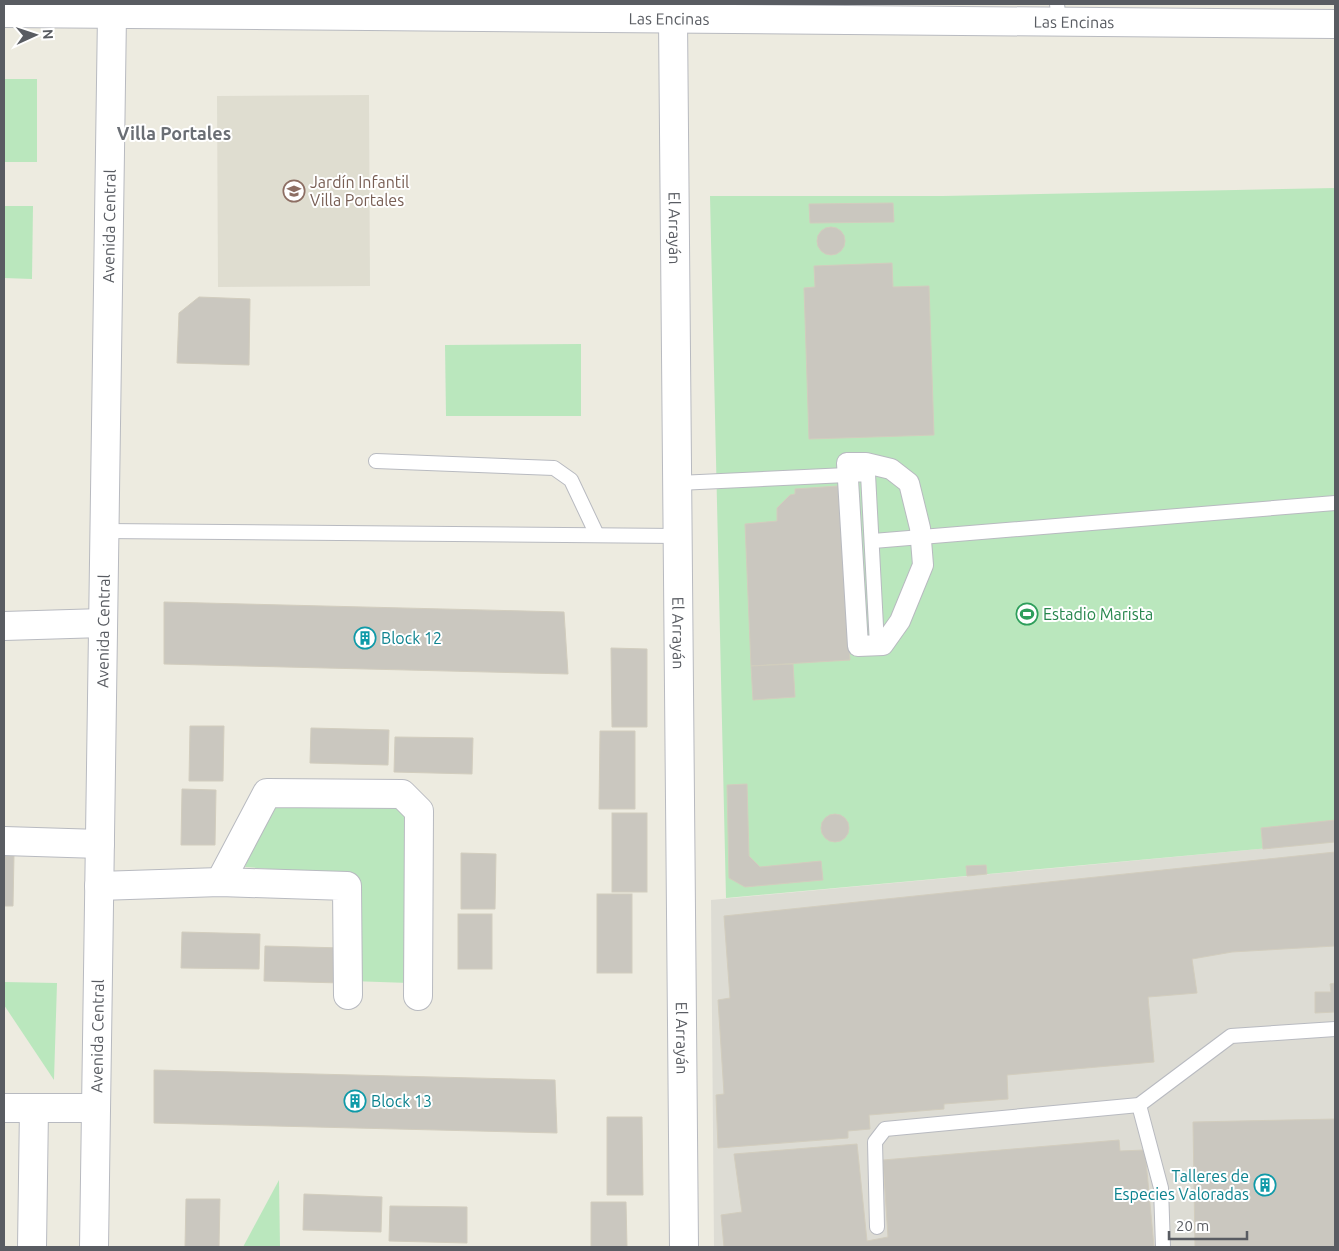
<svg xmlns="http://www.w3.org/2000/svg" width="1339" height="1251" font-family="Ubuntu,sans-serif">
	<style>
		.industrial { fill: #dddcd4 }
		.education { fill: #dfddd0 }
		.green { fill: #bae7bd }
		.building { fill: #cac7bf; stroke: #d2cdbe }
		.lines { fill: none; stroke-linecap: round; stroke-linejoin: round }
		.service-casing { stroke: #b8bac0; stroke-width: 16 }
		.pedestrian-casing { stroke: #b8bac0; stroke-width: 22 }
		.minor-casing { stroke: #b8bac0; stroke-width: 30 }
		.service { stroke: #fff; stroke-width: 14 }
		.pedestrian { stroke: #fff; stroke-width: 20 }
		.minor { stroke: #fff; stroke-width: 28 }
		.labels { text-anchor: middle; stroke-width: 4; stroke-linejoin: round; paint-order: stroke }
		.street-label { font-size: 16px; fill: #595c62; stroke: #fff }
		.education-label { font-size: 16px; fill: #785e54; stroke: #fff; text-anchor: start }
		.leisure-label { font-size: 16px; fill: #27864d; stroke: #fff; text-anchor: start }
		.culture-label { font-size: 16px; fill: #0d838f; stroke: #fff; text-anchor: start }
		.neighbourhood-label { font-size: 18px; font-weight: bold; fill: #6a6e74; stroke: #fff }
	</style>
	<rect width="100%" height="100%" fill="#edebe0"/>
	<!-- industrial -->
	<polygon class="industrial" points="1335,842 1335,1247 714,1247 711,900"/>
	<!-- education -->
	<polygon class="education" points="369,95 370,286 218,287 217,96"/>
	<!-- green -->
	<g class="green">
		<rect x="4" y="79" width="33" height="83"/>
		<polygon points="1335,188 1335,842 726,898 710,196 943,196"/>
		<polygon points="4,206 33,206 32,279 4,278"/>
		<polygon points="581,344 581,416 446,416 445,345"/>
		<polygon points="394,800 410,819 409,983 351,981 351,875 245,867 272,803"/>
		<polygon points="4,982 57,983 54,1080 4,1005"/>
		<polygon points="279,1180 280,1247 243,1247"/>
	</g>
	<!-- building -->
	<g class="building">
		<polygon points="893,203 894,222 810,223 809,204"/>
		<circle cx="831" cy="241" r="14"/>
		<polygon points="892,263 893,287 929,286 934,435 809,439 804,288 815,287 814,266"/>
		<polygon points="199,297 250,299 249,365 177,363 179,313"/>
		<polygon points="838,486 850,660 751,666 745,524 777,521 777,508 790,495 795,494 795,489"/>
		<polygon points="164,602 564,612 568,674 164,664"/>
		<polygon points="611,648 647,649 647,727 612,727"/>
		<polygon points="793,664 795,697 753,700 751,666"/>
		<polygon points="190,726 224,726 223,781 189,781"/>
		<polygon points="311,728 389,730 388,765 310,763"/>
		<polygon points="600,731 635,731 635,809 599,809"/>
		<polygon points="395,737 473,738 472,774 394,772"/>
		<polygon points="747,784 749,856 760,867 821,861 823,880 745,887 729,878 727,785"/>
		<polygon points="182,789 216,790 215,845 181,845"/>
		<rect x="612" y="813" width="35" height="79"/>
		<circle cx="835" cy="828" r="14"/>
		<polygon points="1335,820 1335,842 1263,849 1261,828"/>
		<polygon points="1335,852 1335,946 1232,952 1192,959 1197,993 1148,997 1154,1062 1007,1075 1008,1099 944,1104 944,1109 869,1115 870,1129 848,1131 848,1138 718,1148 716,1095 724,1094 718,1000 730,998 724,916"/>
		<polygon points="461,853 496,854 495,909 461,909"/>
		<polygon points="4,854 14,854 13,906 4,906"/>
		<polygon points="986,865 987,874 967,876 966,866"/>
		<rect x="597" y="894" width="35" height="79"/>
		<rect x="458" y="914" width="34" height="55"/>
		<polygon points="182,932 260,934 259,969 181,968"/>
		<polygon points="265,946 344,948 342,983 264,981"/>
		<polygon points="1335,983 1335,1012 1315,1013 1315,992 1331,992 1330,984"/>
		<polygon points="154,1070 555,1080 557,1133 154,1123"/>
		<polygon points="607,1117 642,1117 643,1195 607,1195"/>
		<polygon points="1335,1119 1335,1247 1195,1247 1193,1122"/>
		<polygon points="1119,1140 1120,1151 1145,1150 1154,1247 724,1247 721,1215 742,1212 734,1154 857,1144 867,1241 888,1237 883,1160"/>
		<polygon points="304,1194 382,1197 381,1232 303,1230"/>
		<polygon points="186,1199 220,1199 219,1247 185,1247"/>
		<polygon points="591,1202 626,1202 627,1247 591,1247"/>
		<polygon points="390,1206 467,1207 467,1243 389,1241"/>
	</g>
	<g class="lines">
		<!-- service casing -->
		<g class="service-casing">
			<g id="service">
				<polyline points="1057,4 1059,22"/>
				<polyline points="376,461 554,468 571,480 597,535"/>
				<polyline points="678,483 868,474 877,645"/>
				<polyline points="104,531 678,536"/>
				<polyline points="873,541 1335,503"/>
				<polyline points="1139,1105 1161,1188 1163,1247"/>
				<polyline points="877,1227 875,1142 885,1129 1139,1105 1231,1036 1335,1029"/>
			</g>
		</g>
		<!-- pedestrian casing -->
		<g class="pedestrian-casing">
			<polygon id="pedestrian" points="847,463 866,463 891,469 909,483 920,528 923,565 900,621 883,645 858,646"/>
		</g>
		<!-- minor casing -->
		<g class="minor-casing">
			<g id="minor">
				<path id="s1" d="M 4,13 L 1335,24"/>
				<path id="s2" d="M 673,19 L 684,1247"/>
				<polyline points="4,626 103,623"/>
				<polyline points="4,841 100,844"/>
				<polyline points="220,882 267,793 402,794 419,811 418,996"/>
				<polyline points="99,886 220,882 347,886 348,995"/>
				<polyline points="4,1108 96,1108"/>
				<polyline points="32,1247 34,1108"/>
				<path id="s3" d="M 94,1247 L 112,14"/>
			</g>
		</g>
		<!-- service -->
		<use href="#service" class="service"/>
		<!-- pedestrian -->
		<use href="#pedestrian" class="pedestrian"/>
		<!-- minor -->
		<use href="#minor" class="minor"/>
	</g>
	<!-- icons -->
	<defs>
		<g id="school-ring" transform="scale(1.125)"><circle r="9.5" fill="#fff" stroke="#8d6e63" stroke-width="1.5"/><path d="M0-5L7-2L0 1L-7-2ZM-4 1L0 2.5L4 1V4Q0 6-4 4Z" fill="#8d6e63"/></g>
		<g id="stadium-ring" transform="scale(1.125)"><circle r="9.5" fill="#fff" stroke="#2e9e5b" stroke-width="1.5"/><path d="M0-5a6.5 5 0 1 0 0 10a6.5 5 0 1 0 0-10ZM-3.5-1.8h7v3.6h-7Z" fill="#2e9e5b"/></g>
		<g id="building-ring" transform="scale(1.125)"><circle r="9.5" fill="#fff" stroke="#0f9aa8" stroke-width="1.5"/><path d="M-4-6H4V6H1V3H-1V6H-4ZM-2.5-4.3h1.7v1.8h-1.7ZM.8-4.3h1.7v1.8H.8ZM-2.5-1h1.7V.8h-1.7ZM.8-1h1.7V.8H.8Z" fill="#0f9aa8"/></g>
	</defs>
	<g fill-rule="evenodd">
		<use href="#school-ring" x="294" y="191"/>
		<use href="#stadium-ring" x="1027" y="614"/>
		<use href="#building-ring" x="365" y="638"/>
		<use href="#building-ring" x="355" y="1101"/>
		<use href="#building-ring" x="1265" y="1185"/>
	</g>
	<g class="labels">
		<!-- street labels -->
		<g class="street-label">
			<text dy="6" stroke="none"><textPath href="#s1" startOffset="665">Las Encinas</textPath></text>
			<text dy="6" stroke="none"><textPath href="#s1" startOffset="1070">Las Encinas</textPath></text>
			<text dy="6" stroke="none"><textPath href="#s3" startOffset="1021">Avenida Central</textPath></text>
			<text dy="6" stroke="none"><textPath href="#s2" startOffset="209">El Arrayán</textPath></text>
			<text dy="6" stroke="none"><textPath href="#s3" startOffset="616">Avenida Central</textPath></text>
			<text dy="6" stroke="none"><textPath href="#s2" startOffset="614">El Arrayán</textPath></text>
			<text dy="6" stroke="none"><textPath href="#s3" startOffset="211">Avenida Central</textPath></text>
			<text dy="6" stroke="none"><textPath href="#s2" startOffset="1019">El Arrayán</textPath></text>
		</g>
		<!-- education labels -->
		<g class="education-label">
			<text x="310" y="188">Jardín Infantil<tspan x="310" dy="18">Villa Portales</tspan></text>
		</g>
		<!-- leisure labels -->
		<g class="leisure-label">
			<text x="1043" y="620">Estadio Marista</text>
		</g>
		<!-- culture labels -->
		<g class="culture-label">
			<text x="381" y="644">Block 12</text>
			<text x="371" y="1107">Block 13</text>
			<text x="1249" y="1182" text-anchor="end">Talleres de<tspan x="1249" dy="18">Especies Valoradas</tspan></text>
		</g>
		<!-- neighbourhood labels -->
		<g class="neighbourhood-label">
			<text x="174" y="140">Villa Portales</text>
		</g>
	</g>
	<!-- border -->
	<rect width="1339" height="1251" fill="none" stroke="#595c62" stroke-width="10"/>
	<!-- north arrow -->
	<g transform="translate(35 35) rotate(87)" stroke="#ffffff" stroke-width="4" paint-order="stroke">
	<path d="M0-4L9 19L0 12L-9 19Z" fill="#595c62"/>
	<text y="-8" font-size="14" font-weight="bold" text-anchor="middle" fill="#595c62">N</text>
	</g>
	<!-- scale -->
	<path d="M1169 1231v8h78v-8" fill="none" stroke="#595c62" stroke-width="2.5"/>
	<text x="1176" y="1231" font-size="15" fill="#595c62" stroke="#ffffff" stroke-width="4" paint-order="stroke">20 m</text>
</svg>
